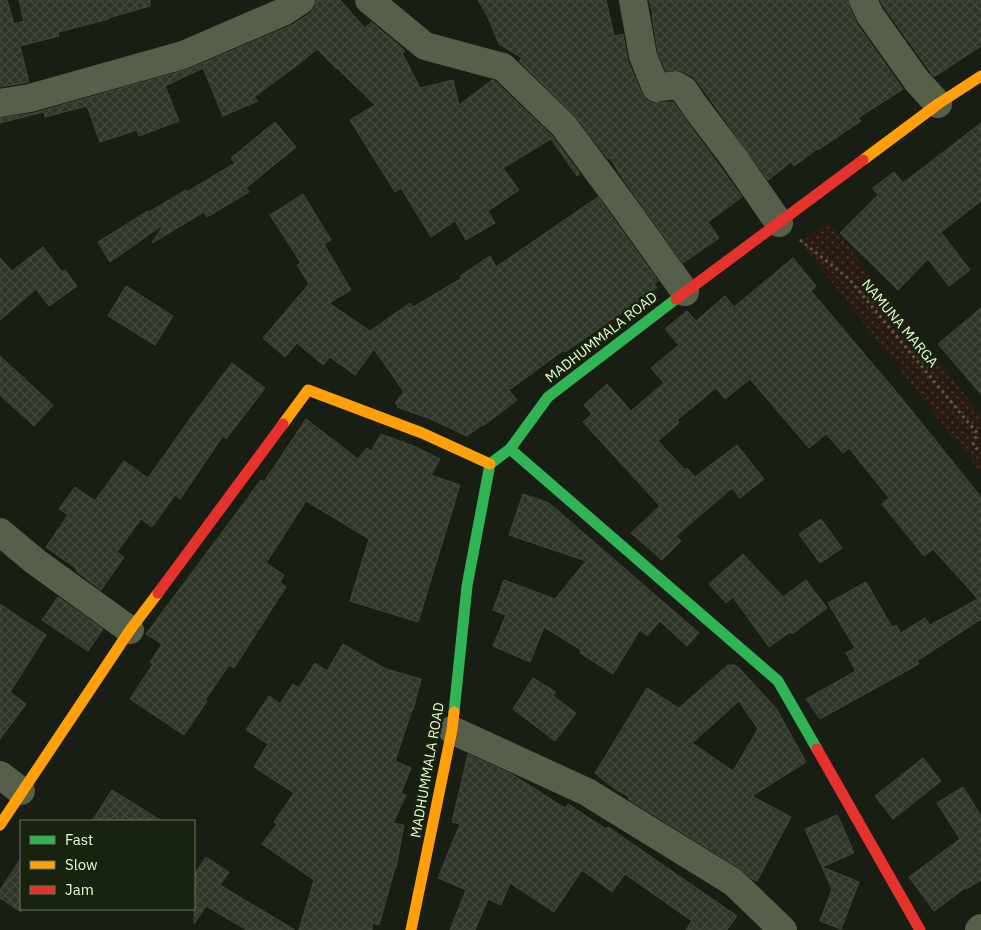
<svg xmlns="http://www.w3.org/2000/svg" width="981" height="930" font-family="'IBM Plex Sans',sans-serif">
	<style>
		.park { fill: url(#park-dots) }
		.building { fill: url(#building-cross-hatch); stroke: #3f4836; fill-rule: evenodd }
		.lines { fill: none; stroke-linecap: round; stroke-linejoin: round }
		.path { stroke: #5e5a47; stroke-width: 3; stroke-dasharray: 2.5 4; stroke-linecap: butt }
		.street { stroke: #555f49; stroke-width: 28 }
		.fast { stroke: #30b455; stroke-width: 11 }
		.slow { stroke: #ff9f0a; stroke-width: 11 }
		.jam { stroke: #e5322d; stroke-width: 11 }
		.labels { text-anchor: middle; stroke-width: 5; stroke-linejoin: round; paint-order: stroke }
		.street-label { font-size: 14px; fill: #e8fdd2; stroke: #18230f }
	</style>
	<defs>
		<pattern id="park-dots" width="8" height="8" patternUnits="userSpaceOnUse" patternTransform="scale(1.25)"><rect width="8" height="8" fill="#2a1b12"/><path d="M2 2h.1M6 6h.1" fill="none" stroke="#493d34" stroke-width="1.8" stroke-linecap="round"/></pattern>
		<pattern id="building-cross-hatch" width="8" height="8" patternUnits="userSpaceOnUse" patternTransform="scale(1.25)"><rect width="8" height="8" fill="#2f3629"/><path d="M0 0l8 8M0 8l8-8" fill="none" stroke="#434a3d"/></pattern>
	</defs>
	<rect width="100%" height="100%" fill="#191e14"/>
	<!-- park -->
	<polygon class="park" points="828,221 981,415 981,473 801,243"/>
	<!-- building -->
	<g class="building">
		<polygon points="0,0 7,0 14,24 24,21 19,0 150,0 150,6 108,18 109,19 58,32 59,36 20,46 29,82 0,87"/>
		<polygon points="316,0 340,0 365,28 371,22 393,40 405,51 402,53 420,88 453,80 459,105 492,80 495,81 552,136 580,174 577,176 551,139 503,168 519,190 488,211 495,223 466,240 455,221 431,237 401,188 395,192 350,120 375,105 338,69 340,67 337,69 317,49 300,63 254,97 258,101 223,116 203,68 165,86 179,121 139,136 137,130 100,142 87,106 45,117 44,112 0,123 0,118 34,113 189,69 292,25 310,13 315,7"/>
		<polygon points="478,0 606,0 614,36 623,34 628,62 642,94 646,100 652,103 673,102 742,197 708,222 719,238 683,263 623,179 610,158 608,159 576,117 519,61 522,58 499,44 487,15"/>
		<polygon points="649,0 848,0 849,7 857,24 903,89 858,118 861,121 818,150 817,149 794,166 791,162 768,180 697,81 692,76 682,71 673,70 666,71 658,52 652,15 653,15"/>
		<polygon points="880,0 981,0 981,46 934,77 884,7"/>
		<polygon points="275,122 296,147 246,188 249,192 207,217 204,212 152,243 164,224 110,262 98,242 148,211 149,212 186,190 187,192 235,163 231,158"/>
		<polygon points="981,123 981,201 941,232 970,270 949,286 928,259 898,290 840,233 878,195 873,188 894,172 903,183"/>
		<polygon points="303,194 331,240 324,244 351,290 329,303 370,331 410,303 413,307 462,278 460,276 490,256 496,267 598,197 658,281 654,284 657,288 565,352 564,350 509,390 517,400 483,426 482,425 467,436 428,418 397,407 398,405 395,403 404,392 374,349 355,375 330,357 323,365 297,343 285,357 263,338 309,284 297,265 301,263 270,215"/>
		<polygon points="43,247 62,272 65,270 77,286 49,306 36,289 0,320 0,258 12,271"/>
		<polygon points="793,258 816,286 811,291 899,395 981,497 981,619 917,661 919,664 820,719 806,699 856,671 846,653 855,648 828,603 866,582 892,627 896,625 901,633 925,618 930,625 978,599 933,549 924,556 882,504 889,498 849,448 843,453 826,434 809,448 750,379 725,399 716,388 677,420 679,423 658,441 685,470 687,468 695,477 737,445 764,479 740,498 732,488 676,536 681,541 662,560 631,533 660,506 583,422 592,414 584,405 607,384 631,411 664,383 651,368 679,345 665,329 687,311 696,321 725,296 734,307"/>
		<polygon points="126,286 173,316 155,345 108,316"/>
		<polygon points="981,308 981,394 938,344"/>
		<polygon points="0,356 53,405 34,426 0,395"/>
		<polygon points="232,363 265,388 226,439 223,436 180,499 175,495 152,527 141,519 117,552 124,557 101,590 76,571 77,569 46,547 68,515 59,509 75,487 95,501 124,461 148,478 192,416"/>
		<polygon points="306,419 358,459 367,448 371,451 381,434 416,447 440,459 431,475 460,485 418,622 350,601 369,539 306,501 266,563 284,575 280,582 286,587 234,668 229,665 205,700 207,701 184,735 130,699 153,664 150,662 162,644 146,634 261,480 264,482"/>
		<polygon points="523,494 549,503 699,633 687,646 660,621 647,636 640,630 613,674 580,653 581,650 544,627 530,662 493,646 506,615 493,610 504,580 555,599 586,561 509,535"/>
		<polygon points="821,519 842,548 820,563 799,534"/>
		<polygon points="743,554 783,597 806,580 827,608 792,634 790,632 769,647 733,597 726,603 709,584"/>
		<polygon points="58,597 103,629 88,651 42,620"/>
		<polygon points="0,604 46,635 10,692 26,704 0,739"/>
		<polygon points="343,644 386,669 421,679 413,710 412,710 395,761 411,768 401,793 406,795 393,823 404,825 396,868 395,868 379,925 372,923 372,930 299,930 314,880 262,844 277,824 274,822 294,793 254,767 268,744 246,730 269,696 280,704 293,684 299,688 315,663 327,671"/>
		<path d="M 728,665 L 735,665 L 739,668 L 776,708 L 806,762 L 752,796 L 791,817 L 757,881 L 752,879 L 741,869 L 628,799 L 629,797 L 615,789 L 595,773 L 647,688 L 679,708 ZM 739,701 L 758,729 L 733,771 L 692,743 Z"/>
		<polygon points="533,678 556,692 553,696 576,713 555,741 513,709"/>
		<polygon points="468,754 513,775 565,808 568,804 606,829 608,827 737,916 727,930 686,930 692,921 625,874 612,892 582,870 554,912 510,883 501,905 488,899 475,930 450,930 466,890 438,878 460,824 452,822"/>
		<polygon points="923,758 941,781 893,819 875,796"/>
		<polygon points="963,787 981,816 981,880 966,889 965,888 934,911 909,877 960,839 937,803"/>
		<polygon points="112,790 162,821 92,821"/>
		<polygon points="837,815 842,825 854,853 822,867 805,829"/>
		<polygon points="206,857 229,872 220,885 295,930 247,930 206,906 194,924 194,875"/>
		<polygon points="21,858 21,912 0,898 0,890"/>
		<polygon points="822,867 859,882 841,929 820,921 832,889"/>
	</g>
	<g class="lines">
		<!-- path -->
		<polyline class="path" points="800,240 849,279 977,433 973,445 981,453"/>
		<!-- street -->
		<g class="street">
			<polyline points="369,0 425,46 503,67 564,126 625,208 685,292"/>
			<polyline points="633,0 643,56 656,88 675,85 684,90 694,105 734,158 779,223"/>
			<polyline points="863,0 870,15 917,81 938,104"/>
			<polyline points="0,103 30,98 183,55 283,12 301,0"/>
			<polyline points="0,532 36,562 130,630"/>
			<polyline points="452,730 587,792 733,882 783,930"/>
			<polyline points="0,775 21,791"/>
			<polyline points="979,930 981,928"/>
		</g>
		<!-- fast -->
		<g class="fast">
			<polyline points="510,449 778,681 817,749"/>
			<polyline points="454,712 467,586 490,464 510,449 548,397 676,299"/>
		</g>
		<!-- slow -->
		<g class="slow">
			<polyline points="863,160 938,104 981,76"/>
			<polyline points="283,424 308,390 422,433 490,464"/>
			<polyline points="0,825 130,630 158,593"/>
			<polyline points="411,930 452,730 454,712"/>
		</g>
		<!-- jam -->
		<g class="jam">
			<polyline points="676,299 863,160"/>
			<polyline points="158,593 283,424"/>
			<polyline points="817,749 920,930"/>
		</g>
	</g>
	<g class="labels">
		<!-- street labels -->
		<g class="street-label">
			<text transform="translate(900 323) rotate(50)" y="5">NAMUNA MARGA</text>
			<text transform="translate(601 337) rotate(-38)" y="5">MADHUMMALA ROAD</text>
			<text transform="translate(427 770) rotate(-80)" y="5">MADHUMMALA ROAD</text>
		</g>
	</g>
	<!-- legend -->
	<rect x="20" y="820" width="175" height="90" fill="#18230f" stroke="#6b7a5d"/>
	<rect x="30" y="836" width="25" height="8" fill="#30b455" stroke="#6b7a5d"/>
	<text x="65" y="845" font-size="15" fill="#e8fdd2">Fast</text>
	<rect x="30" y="861" width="25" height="8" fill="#ff9f0a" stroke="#6b7a5d"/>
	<text x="65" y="870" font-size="15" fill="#e8fdd2">Slow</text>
	<rect x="30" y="886" width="25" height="8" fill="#e5322d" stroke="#6b7a5d"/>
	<text x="65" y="895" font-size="15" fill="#e8fdd2">Jam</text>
</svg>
